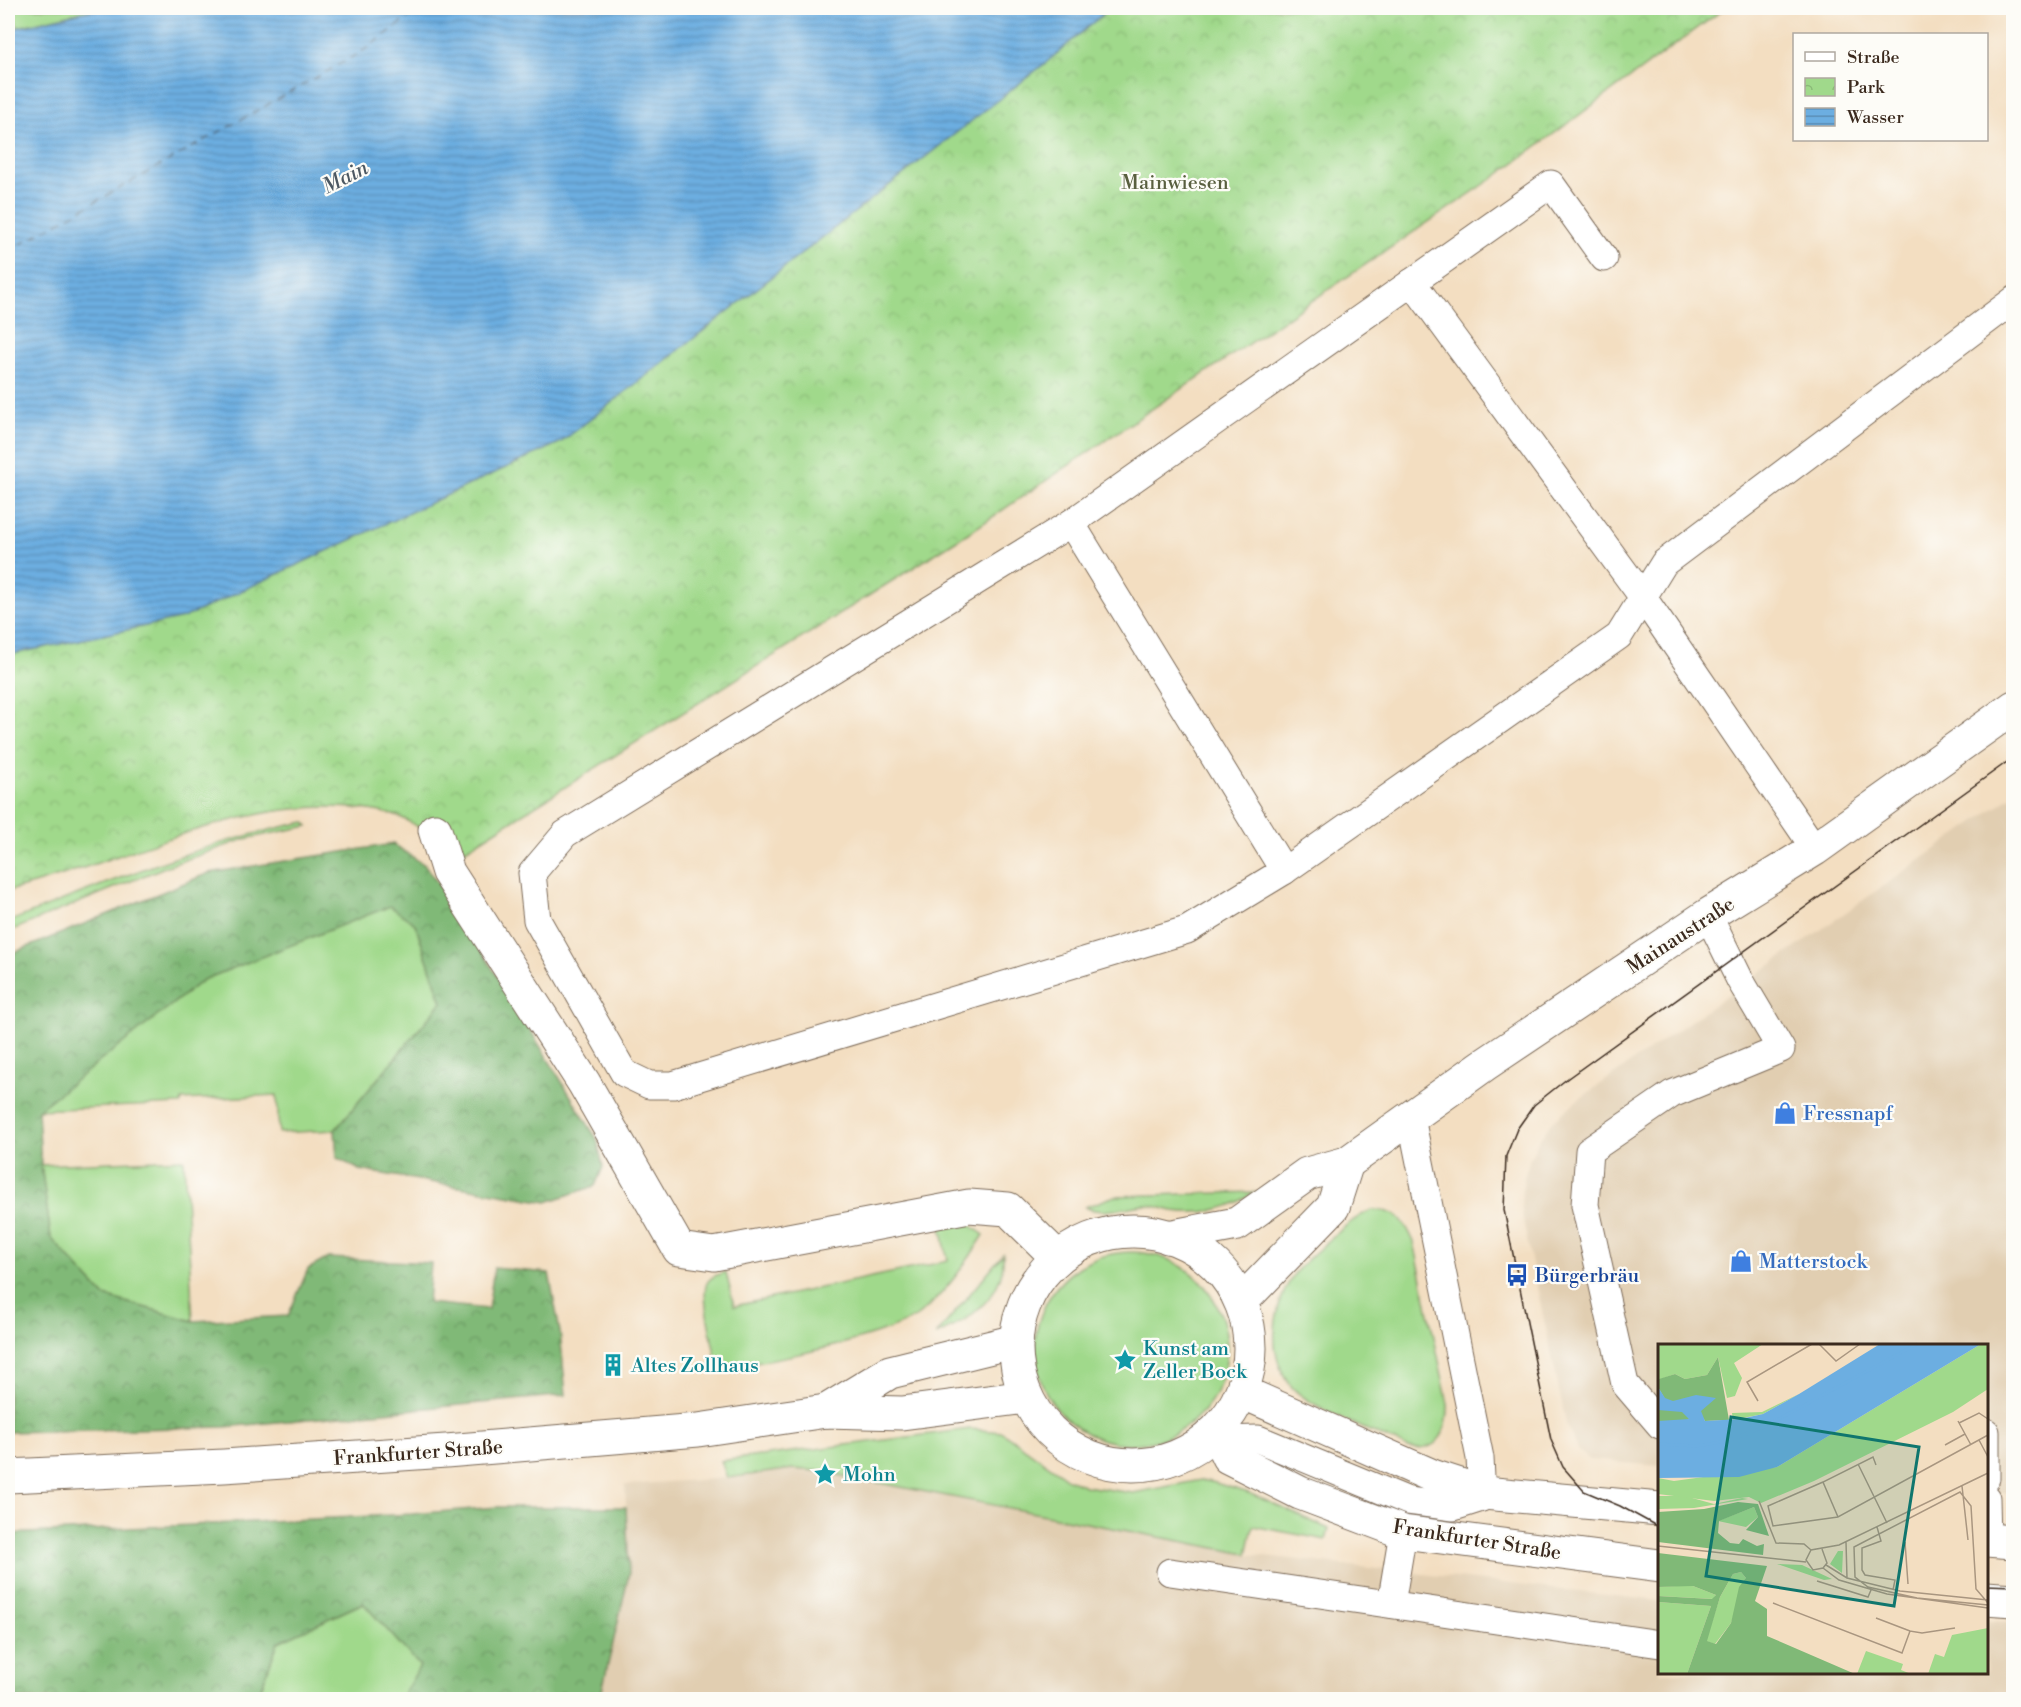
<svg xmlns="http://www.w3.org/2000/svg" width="2021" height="1707" font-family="'Libre Bodoni',serif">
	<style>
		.built { fill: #e1ceb1 }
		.grass { fill: #a0d98b; stroke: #6e8254; stroke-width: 1.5 }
		.forest { fill: url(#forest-crowns); stroke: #5e724a; stroke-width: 1.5 }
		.park { fill: url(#park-crowns); stroke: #6e8254; stroke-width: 1.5 }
		.water { fill: url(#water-rules); stroke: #546c80; stroke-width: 1.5 }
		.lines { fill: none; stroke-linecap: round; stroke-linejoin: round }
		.ferry { stroke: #4c5862; stroke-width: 1.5; stroke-dasharray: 8 6; stroke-linecap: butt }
		.lane-casing { stroke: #7b6957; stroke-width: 29 }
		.street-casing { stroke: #7b6957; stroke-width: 35 }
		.secondary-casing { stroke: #7b6957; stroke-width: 35 }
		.lane { stroke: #fff; stroke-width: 27 }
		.street { stroke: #fff; stroke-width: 33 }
		.secondary { stroke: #fff; stroke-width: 33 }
		.tram { stroke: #3b2a1e; stroke-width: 1.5 }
		.labels { text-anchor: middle; stroke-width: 4.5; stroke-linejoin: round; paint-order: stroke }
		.park-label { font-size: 20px; fill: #595f3f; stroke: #fdfcf7 }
		.street-label { font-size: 20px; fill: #3b2a1e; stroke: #fdfcf7 }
		.shop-label { font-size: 20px; fill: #366cbe; stroke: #fdfcf7; text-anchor: start }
		.transit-label { font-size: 20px; fill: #164399; stroke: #fdfcf7; text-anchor: start }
		.culture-label { font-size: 20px; fill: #0d838f; stroke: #fdfcf7; text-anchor: start }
		.water-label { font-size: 21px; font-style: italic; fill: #4c5862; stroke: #fdfcf7 }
		.inset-river { fill: none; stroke: #6caee1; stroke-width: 3 }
		.inset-road { fill: none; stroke: #a99680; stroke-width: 1.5 }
		.view { fill: #0f766e; fill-opacity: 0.15; stroke: #0f766e; stroke-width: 3 }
		.inset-edge { fill: none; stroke: #3b2a1e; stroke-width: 3 }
	</style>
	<defs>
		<pattern id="forest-crowns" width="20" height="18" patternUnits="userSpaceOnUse" patternTransform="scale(1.5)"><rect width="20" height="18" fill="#80b977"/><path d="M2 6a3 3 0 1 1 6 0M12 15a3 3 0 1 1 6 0" fill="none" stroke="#6a9761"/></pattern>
		<pattern id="park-crowns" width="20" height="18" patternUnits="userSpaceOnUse" patternTransform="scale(1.5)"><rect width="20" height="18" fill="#a0d98b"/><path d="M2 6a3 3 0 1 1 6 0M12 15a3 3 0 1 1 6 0" fill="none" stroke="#8bba78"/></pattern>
		<pattern id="water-rules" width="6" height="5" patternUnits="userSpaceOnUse" patternTransform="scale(1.5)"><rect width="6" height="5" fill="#6caee1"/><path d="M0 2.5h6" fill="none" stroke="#5a8eb6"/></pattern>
	</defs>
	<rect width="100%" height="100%" fill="#fdfcf7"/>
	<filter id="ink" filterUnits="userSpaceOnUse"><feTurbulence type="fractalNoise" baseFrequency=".0167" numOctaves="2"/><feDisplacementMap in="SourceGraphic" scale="12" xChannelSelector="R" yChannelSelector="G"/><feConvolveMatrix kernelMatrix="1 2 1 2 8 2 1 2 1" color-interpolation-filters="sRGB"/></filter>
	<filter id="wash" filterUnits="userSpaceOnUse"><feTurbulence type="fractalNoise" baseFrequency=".008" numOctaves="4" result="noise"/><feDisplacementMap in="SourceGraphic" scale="24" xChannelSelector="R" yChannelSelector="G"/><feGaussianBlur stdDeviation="1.35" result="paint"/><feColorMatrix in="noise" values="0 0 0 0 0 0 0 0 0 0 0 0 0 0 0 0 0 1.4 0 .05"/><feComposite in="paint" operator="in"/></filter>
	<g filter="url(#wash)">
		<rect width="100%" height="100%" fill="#f3dec1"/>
		<!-- built -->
		<g class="built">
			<polygon points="2013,795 2013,1493 1987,1491 1986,1346 1660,1346 1659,1466 1590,1460 1579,1451 1567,1427 1524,1226 1521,1203 1524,1178 1530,1159 1539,1140 1552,1122 1575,1102"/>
			<polygon points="793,1469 818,1471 1247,1554 1659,1601 1660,1672 1986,1672 1987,1621 2013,1622 2013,1699 600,1700 629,1574 625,1485 727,1478"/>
		</g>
		<!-- grass -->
		<g class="grass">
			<polygon points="8,8 99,8 18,27"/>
			<path d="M 305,822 L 308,826 L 245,839 L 165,867 L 8,932 L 8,922 C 107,883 200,843 305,822 Z"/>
			<polygon points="390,906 415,924 442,1002 335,1130 279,1133 277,1095 182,1100 181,1104 37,1110 203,980"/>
			<polygon points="184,1159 193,1321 104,1296 51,1238 41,1165"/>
			<path d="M 1254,1192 C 1231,1210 1201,1215 1173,1211 C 1164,1209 1155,1205 1145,1205 C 1127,1206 1103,1216 1085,1207 L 1115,1196 Z"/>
			<path d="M 1372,1210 C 1396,1209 1405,1221 1414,1242 L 1448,1404 C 1449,1431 1438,1454 1408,1448 C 1381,1435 1307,1407 1291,1386 C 1267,1355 1272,1314 1289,1282 C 1298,1266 1314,1254 1327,1242 C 1342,1229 1354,1217 1372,1210 Z"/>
			<path d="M 959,1224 L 970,1225 L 984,1235 C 966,1263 944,1296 917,1316 C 905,1324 889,1329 875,1334 C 823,1351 772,1360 718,1368 C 715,1351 700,1296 707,1283 C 711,1276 719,1274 726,1272 L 734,1306 L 948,1261 L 941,1227 Z"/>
			<circle cx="1131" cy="1348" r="96"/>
			<path d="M 1003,1254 C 1006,1295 970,1320 936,1335 Z"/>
			<polygon points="970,1429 1002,1432 1068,1479 1085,1486 1133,1493 1201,1480 1212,1482 1249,1493 1329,1529 1326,1540 1253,1526 1247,1554 818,1471 793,1469 727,1478 721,1461"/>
			<polygon points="363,1603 420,1666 401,1699 257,1700 278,1642"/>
		</g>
		<!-- forest -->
		<g class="forest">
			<polygon points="393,844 425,865 456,909 597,1139 603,1167 595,1186 547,1202 360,1170 337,1158 335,1130 442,1002 415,924 390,906 203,980 38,1110 41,1165 51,1238 104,1296 193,1321 288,1316 308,1269 328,1258 431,1263 428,1303 488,1309 494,1268 549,1273 560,1332 566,1395 224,1427 8,1432 8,955 209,873"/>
			<polygon points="498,1507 626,1507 629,1574 600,1699 401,1699 420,1666 363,1603 278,1642 257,1699 8,1699 8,1534 412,1514"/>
		</g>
		<!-- park -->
		<path class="park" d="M 1110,8 L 1725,8 L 1495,177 L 976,528 L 459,854 C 442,844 415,822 397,816 C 269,780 129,861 8,891 L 8,655 L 183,618 L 561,442 L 1048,61 Z"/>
		<!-- water -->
		<polygon class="water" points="99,8 1110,8 1048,61 561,442 183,618 8,655 8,30"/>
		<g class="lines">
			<!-- ferry -->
			<polyline class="ferry" points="8,251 363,51 422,8"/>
		</g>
	</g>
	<g filter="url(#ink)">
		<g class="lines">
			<!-- lane casing -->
			<g class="lane-casing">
				<g id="lane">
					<polyline points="1604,258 1551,184 1071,523 1284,871 1619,636 1664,563 2014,300"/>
					<polyline points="1412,282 1642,596 1815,849"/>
					<polyline points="1071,523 565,834 532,873 537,920 624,1073 649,1085 673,1085 1187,930 1284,871"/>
					<polyline points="1660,1425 1625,1384 1585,1205 1589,1151 1672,1094 1781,1049 1740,980 1708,915"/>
					<polyline points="1986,1432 1986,1478"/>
					<polyline points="1220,1440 1258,1439 1408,1501 1454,1507 1482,1498 1480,1458 1411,1118"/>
					<polyline points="1986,1498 1987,1540"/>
					<polyline points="1170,1572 1660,1644"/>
					<polyline points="1391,1604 1403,1532"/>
				</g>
			</g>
			<!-- street casing -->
			<g class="street-casing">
				<polyline id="street" points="435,830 448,872 584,1083 679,1249 714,1254 969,1206 1008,1209 1058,1258"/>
			</g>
			<!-- secondary casing -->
			<g class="secondary-casing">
				<g id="secondary">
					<circle cx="1133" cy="1348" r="117"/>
					<polyline points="1168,1237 1237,1224 1307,1174 1347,1163 1484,1065 1708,915 1815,849 2014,707"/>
					<polyline points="1241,1302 1333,1207 1347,1163"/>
					<polyline points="1242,1392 1435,1477 1484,1493 1660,1509"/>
					<polyline points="826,1411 890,1372 1016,1341"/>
					<polyline points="1212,1434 1220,1440 1228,1457 1300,1493 1403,1532 1660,1566"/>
					<polyline points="8,1476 224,1466 446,1451 698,1430 826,1411 902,1413 1026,1397"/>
					<polyline points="1986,1540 2014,1542"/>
					<polyline points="1986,1598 2014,1600"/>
				</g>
			</g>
			<!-- lane -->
			<use href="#lane" class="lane"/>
			<!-- street -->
			<use href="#street" class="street"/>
			<!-- secondary -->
			<use href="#secondary" class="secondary"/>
			<!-- tram -->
			<g class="tram">
				<polyline points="1660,1528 1620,1506 1584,1491 1563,1467 1551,1440 1504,1210 1506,1156 1517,1129 1534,1105 1568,1078 2014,757"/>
				<polyline points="1986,1585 2014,1586"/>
			</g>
		</g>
	</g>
	<!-- icons -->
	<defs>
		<g id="shop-bare" transform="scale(1.8)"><path d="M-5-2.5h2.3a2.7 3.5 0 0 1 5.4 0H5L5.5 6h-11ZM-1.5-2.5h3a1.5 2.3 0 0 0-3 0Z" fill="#3f7fe0" stroke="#fdfcf7" stroke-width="2.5" paint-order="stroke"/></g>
		<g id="bus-bare" transform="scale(1.8)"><path d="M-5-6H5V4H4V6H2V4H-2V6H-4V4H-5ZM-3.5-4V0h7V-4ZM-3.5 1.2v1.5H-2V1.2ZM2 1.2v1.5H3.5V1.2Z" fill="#1a4fb4" stroke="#fdfcf7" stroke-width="2.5" paint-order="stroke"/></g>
		<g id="sight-bare" transform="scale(1.8)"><path d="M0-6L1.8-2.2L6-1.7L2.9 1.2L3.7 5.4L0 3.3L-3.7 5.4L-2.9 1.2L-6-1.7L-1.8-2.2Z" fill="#0f9aa8" stroke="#fdfcf7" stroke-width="2.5" paint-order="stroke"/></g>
		<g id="building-bare" transform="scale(1.8)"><path d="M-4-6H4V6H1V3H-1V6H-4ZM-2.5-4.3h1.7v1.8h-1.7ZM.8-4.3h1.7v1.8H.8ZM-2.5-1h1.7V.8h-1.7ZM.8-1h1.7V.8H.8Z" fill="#0f9aa8" stroke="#fdfcf7" stroke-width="2.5" paint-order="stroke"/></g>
	</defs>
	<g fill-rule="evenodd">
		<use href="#shop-bare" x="1785" y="1113"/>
		<use href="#shop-bare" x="1741" y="1261"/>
		<use href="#bus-bare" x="1517" y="1275"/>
		<use href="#sight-bare" x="1125" y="1360"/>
		<use href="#building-bare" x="613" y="1365"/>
		<use href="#sight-bare" x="825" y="1474"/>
	</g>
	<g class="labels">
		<!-- park labels -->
		<g class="park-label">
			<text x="1175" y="189">Mainwiesen</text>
		</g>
		<!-- street labels -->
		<g class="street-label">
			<text transform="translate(1680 935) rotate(-33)" y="7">Mainaustraße</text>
			<text transform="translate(418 1452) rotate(-4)" y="7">Frankfurter Straße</text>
			<text transform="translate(1477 1539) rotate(9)" y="7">Frankfurter Straße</text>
		</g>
		<!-- shop labels -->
		<g class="shop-label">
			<text x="1803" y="1120">Fressnapf</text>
			<text x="1759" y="1268">Matterstock</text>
		</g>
		<!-- transit labels -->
		<g class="transit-label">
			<text x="1535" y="1282">Bürgerbräu</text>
		</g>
		<!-- culture labels -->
		<g class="culture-label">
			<text x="1143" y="1355">Kunst am<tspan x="1143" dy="23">Zeller Bock</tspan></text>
			<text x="631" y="1372">Altes Zollhaus</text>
			<text x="843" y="1481">Mohn</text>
		</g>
		<!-- water labels -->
		<g class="water-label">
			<text transform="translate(345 177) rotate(-27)" y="7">Main</text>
		</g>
	</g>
	<!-- overview -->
	<g transform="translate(1658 1344)">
		<rect width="330" height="330" fill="#f3dec1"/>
		<path d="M 0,0 L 105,0 L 76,19 L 84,34 L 77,52 L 69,54 L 60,13 L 49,31 L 27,35 L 17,30 L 0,36 ZM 141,50 L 105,70 L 75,76 L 74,69 L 104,68 ZM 0,152 L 27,152 L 56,160 L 84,154 L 90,155 L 36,164 L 0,165 ZM 96,163 L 100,173 L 88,183 L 60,177 ZM 180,207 L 185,207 L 184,229 L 172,220 ZM 119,220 L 144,221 L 174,235 L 166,236 ZM 83,228 L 88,234 L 73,279 L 57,300 L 48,297 L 62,253 L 75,230 ZM 19,242 L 35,242 L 58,251 L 55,255 L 0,252 L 0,243 ZM 0,258 L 53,262 L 29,330 L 0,330 Z" fill="#a0d98b"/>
		<path d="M 60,13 L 71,76 L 47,77 L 35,57 L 8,57 L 0,43 L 1,35 L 17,30 L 27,35 L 49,31 ZM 0,62 L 26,67 L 33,73 L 28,77 L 0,78 ZM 80,158 L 100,160 L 111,192 L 88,186 L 100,173 L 96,163 L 61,177 L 60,189 L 72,199 L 81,200 L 85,195 L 99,202 L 106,200 L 105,211 L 0,198 L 0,168 L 46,165 ZM 0,209 L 109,222 L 97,257 L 109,265 L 109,292 L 197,330 L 29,330 L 53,262 L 0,258 L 0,252 L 54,255 L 58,251 L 35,242 L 0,243 ZM 83,228 L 88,234 L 81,243 L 73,279 L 58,300 L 49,297 L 62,253 L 75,230 Z" fill="#80b977" fill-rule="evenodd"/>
		<path d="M 323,0 L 330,0 L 330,45 L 295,68 L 156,137 L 103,159 L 91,153 L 56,157 L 0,150 L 0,134 L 16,137 L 119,123 ZM 330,284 L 330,330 L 270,330 L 277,310 L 286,313 L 294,291 ZM 208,307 L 245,320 L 243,326 L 253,330 L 199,330 Z" fill="#a0d98b"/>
		<path d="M 222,0 L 323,0 L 119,123 L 81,133 L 0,134 L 0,77 L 31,75 L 24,68 L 0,66 L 0,43 L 7,54 L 15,57 L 38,51 L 58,54 L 43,67 L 47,77 L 82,75 L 105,70 L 141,50 Z" fill="#6caee1"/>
		<path class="inset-river" d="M 0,100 L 38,102 L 70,97 L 106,83 L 259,0"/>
		<path class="inset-road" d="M 161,0 L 178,17 L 202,0M 100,57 L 89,38 L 154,0M 300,77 L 313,101M 301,79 L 321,69 L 330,75M 321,96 L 330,113M 287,101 L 307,90M 200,120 L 229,179M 218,121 L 215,113 L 165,138 L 180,173 L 330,91M 165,138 L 110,162 L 115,182 L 180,173M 304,142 L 310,196M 101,157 L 118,199 L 146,200 L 153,206M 219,183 L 223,197 L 204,204 L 204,226 L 207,231 L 237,236 L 235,246M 188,198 L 189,234M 247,198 L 250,240M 0,202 L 148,218M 164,205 L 169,219 L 165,224 L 155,226 L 148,216 L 153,206 L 181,201 L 330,129M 168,221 L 189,234 L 242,247 L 330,256M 165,224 L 181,236 L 229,250 L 330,264M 159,237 L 210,253 L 213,246M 115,259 L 244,309 L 252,287 L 264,289 L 297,284M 330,259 L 318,245 L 313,162 L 302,148 L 196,203 L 197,233 L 210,243 L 259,254 L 330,261M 218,274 L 252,287"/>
		<path class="view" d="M 73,73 L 261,103 L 236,262 L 48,232 Z"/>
		<rect width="330" height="330" class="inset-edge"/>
	</g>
	<!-- margin -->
	<rect width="2021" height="1707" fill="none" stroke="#fdfcf7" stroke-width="30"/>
	<!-- legend -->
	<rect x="1793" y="33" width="195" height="108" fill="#fdfcf7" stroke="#afa8a0" stroke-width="1.5"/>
	<rect x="1805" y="52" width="30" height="9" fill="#ffffff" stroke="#afa8a0" stroke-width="1.5"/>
	<text x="1847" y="63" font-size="18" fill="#3b2a1e">Straße</text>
	<rect x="1805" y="78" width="30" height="18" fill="url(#park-crowns)" stroke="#afa8a0" stroke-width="1.5"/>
	<text x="1847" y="93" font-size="18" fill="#3b2a1e">Park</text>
	<rect x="1805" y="108" width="30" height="18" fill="url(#water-rules)" stroke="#afa8a0" stroke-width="1.5"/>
	<text x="1847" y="123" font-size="18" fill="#3b2a1e">Wasser</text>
</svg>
